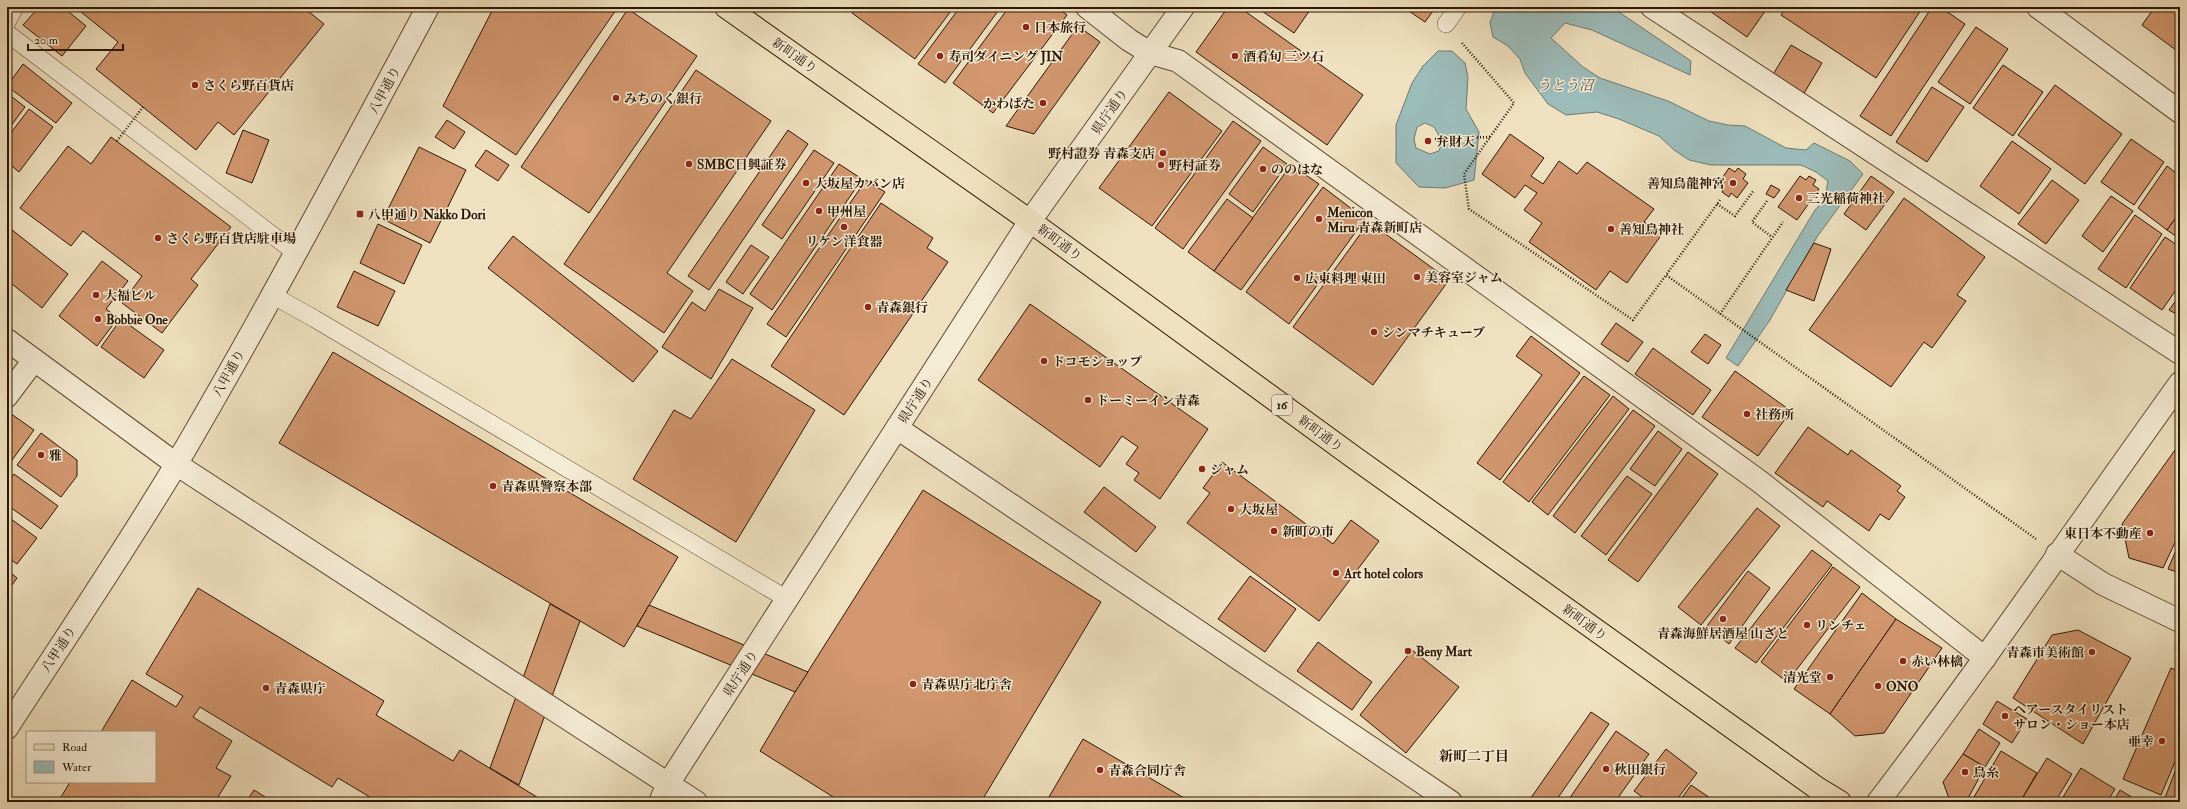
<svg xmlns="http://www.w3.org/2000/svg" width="2187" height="809" font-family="'IM FELL Double Pica','Noto Serif JP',serif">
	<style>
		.water { fill: #9cbcba; stroke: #6f7a71; fill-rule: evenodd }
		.building { fill: #d2976f; stroke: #2c1603 }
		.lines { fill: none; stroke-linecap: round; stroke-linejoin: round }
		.service-casing { stroke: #5d4932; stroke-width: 18 }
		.minor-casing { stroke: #5d4932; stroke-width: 24 }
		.tertiary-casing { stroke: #5d4932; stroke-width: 24 }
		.primary-casing { stroke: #2c1603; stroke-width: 24 }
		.path { stroke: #2c1603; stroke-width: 2.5; stroke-dasharray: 1 2; stroke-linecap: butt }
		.service { stroke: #f5ecd5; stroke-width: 17 }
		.minor { stroke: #f5ecd5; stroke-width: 22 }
		.tertiary { stroke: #f5ecd5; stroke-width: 22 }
		.primary { stroke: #efe1bf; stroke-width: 22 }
		.path-bridge { stroke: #2c1603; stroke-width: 2.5; stroke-dasharray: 1 2; stroke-linecap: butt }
		.poi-dot { fill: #8f2418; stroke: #f5ecd5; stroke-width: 1.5 }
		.labels { text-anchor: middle; stroke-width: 3; stroke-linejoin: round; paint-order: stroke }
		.shield { fill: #f5ecd5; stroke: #685642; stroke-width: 1 }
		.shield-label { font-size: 12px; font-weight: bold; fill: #2c1603 }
		.poi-label { font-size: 13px; font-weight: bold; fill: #2c1603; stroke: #f5ecd5; text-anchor: start }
		.street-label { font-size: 13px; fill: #2c1603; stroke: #f5ecd5 }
		.water-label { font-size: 14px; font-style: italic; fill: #535043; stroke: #f5ecd5 }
		.neighbourhood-label { font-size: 14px; font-weight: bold; fill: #2c1603; stroke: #f5ecd5 }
	</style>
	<rect width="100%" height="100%" fill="#efe1bf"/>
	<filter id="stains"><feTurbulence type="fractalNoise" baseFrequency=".005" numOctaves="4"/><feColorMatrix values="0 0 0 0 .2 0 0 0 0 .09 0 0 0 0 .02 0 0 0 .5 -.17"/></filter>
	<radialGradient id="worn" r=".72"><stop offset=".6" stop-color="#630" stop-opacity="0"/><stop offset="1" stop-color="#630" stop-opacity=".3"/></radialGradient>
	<!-- water -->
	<g class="water">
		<polygon points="1496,7 1608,7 1616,10 1691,61 1690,75 1592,30 1565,23 1551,38 1583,67 1600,78 1668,101 1709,121 1728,125 1745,126 1786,148 1806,150 1814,143 1850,161 1863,174 1817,237 1770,320 1738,366 1726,358 1815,210 1825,199 1828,181 1816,172 1801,165 1711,165 1689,160 1674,150 1659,136 1619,119 1597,112 1566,115 1548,104 1525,73 1520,59 1508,46 1493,37 1490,22"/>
		<path d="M 1438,51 L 1452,51 L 1465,63 L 1468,77 L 1466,109 L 1479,132 L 1474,180 L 1445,188 L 1419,187 L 1396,163 L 1396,125 L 1412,83 L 1423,66 ZM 1425,123 L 1434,127 L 1442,141 L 1439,151 L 1430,154 L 1416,148 L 1414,139 L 1417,127 Z"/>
	</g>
	<!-- building -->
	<g class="building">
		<polygon points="39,7 63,7 86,26 62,56 23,25"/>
		<polygon points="75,7 303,7 324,24 234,135 218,122 196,150 96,69 118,42"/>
		<polygon points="494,7 618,7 516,155 443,106"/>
		<polygon points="856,7 954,7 915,59 852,13"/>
		<polygon points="960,7 1001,7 945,83 918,64"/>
		<polygon points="1009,7 1056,7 1067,15 993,113 953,83"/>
		<polygon points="1228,7 1239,7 1363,95 1327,145 1196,52"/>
		<polygon points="1256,7 1312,7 1294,33"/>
		<polygon points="1403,7 1436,7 1425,22"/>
		<polygon points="1704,7 1768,7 1747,37"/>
		<polygon points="1786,7 1923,7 1876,78 1781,15"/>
		<polygon points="1932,7 1940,7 1965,24 1891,136 1860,116"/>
		<polygon points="2155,7 2180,7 2180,53 2142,25"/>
		<polygon points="628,9 697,56 589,213 521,167"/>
		<polygon points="1078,26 1100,42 1034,134 1006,126"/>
		<polygon points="1976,27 2008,49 1970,104 1938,82"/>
		<polygon points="1791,45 1822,63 1803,95 1772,76"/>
		<polygon points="23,64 72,103 56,123 7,86"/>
		<polygon points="2003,65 2043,92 2013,136 1973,108"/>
		<polygon points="696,70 771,121 667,273 693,291 664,333 564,264"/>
		<polygon points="2055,85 2122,134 2085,184 2018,135"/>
		<polygon points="1932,87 1964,107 1927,162 1896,142"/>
		<polygon points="1169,92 1222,131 1152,226 1099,188"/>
		<polygon points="7,93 25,107 7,131"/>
		<polygon points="29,109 53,127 19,172 7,162 7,138"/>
		<polygon points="447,120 465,132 454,149 435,137"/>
		<polygon points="1233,121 1261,141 1183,249 1155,228"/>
		<polygon points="243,130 269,140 252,183 226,173"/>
		<polygon points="788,130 808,144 709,290 688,276"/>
		<polygon points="1510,134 1544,158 1531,176 1543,184 1559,161 1577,174 1587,162 1654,209 1644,222 1662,234 1627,283 1610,271 1596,290 1529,242 1542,223 1524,210 1537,193 1525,185 1515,198 1482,174"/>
		<polygon points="111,137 231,227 191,279 198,285 162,333 122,303 142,276 83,231 71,246 20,208 68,146 91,164"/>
		<polygon points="1425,138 1431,138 1430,143 1425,143"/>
		<polygon points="2131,139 2164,162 2134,205 2101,182"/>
		<polygon points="2012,141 2051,169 2019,214 1980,186"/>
		<polygon points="419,147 466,170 430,243 383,219"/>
		<polygon points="1263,147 1287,164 1253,212 1229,194"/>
		<polygon points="486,150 509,165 498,181 475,166"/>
		<polygon points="814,150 834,163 782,239 762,225"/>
		<polygon points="839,164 862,179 772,310 750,294"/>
		<polygon points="1291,165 1319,184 1241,290 1214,271"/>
		<polygon points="2167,166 2180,176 2180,212 2167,230 2138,208"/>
		<polygon points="1729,168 1735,172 1738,168 1746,174 1743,179 1748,183 1737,198 1731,193 1729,197 1722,192 1724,188 1718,184"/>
		<polygon points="1800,176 1806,180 1809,176 1816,180 1813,185 1819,189 1797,220 1778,207"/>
		<polygon points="1871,176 1894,192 1866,230 1844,214"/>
		<polygon points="866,180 885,192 786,337 767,324"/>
		<polygon points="2052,180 2079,200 2046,244 2018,224"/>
		<polygon points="7,185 12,189 7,195"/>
		<polygon points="1771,185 1780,190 1774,198 1766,194"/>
		<polygon points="1323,187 1365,219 1289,324 1246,292"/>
		<polygon points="2111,196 2133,211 2103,252 2082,236"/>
		<polygon points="1904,198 1985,257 1957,295 1966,301 1932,348 1924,342 1891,387 1809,330"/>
		<polygon points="1227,199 1253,218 1214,271 1188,252"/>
		<polygon points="881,203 933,238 927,248 948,262 844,415 771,366"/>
		<polygon points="2180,212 2180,239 2167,230"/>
		<polygon points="2135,215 2162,234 2126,288 2098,269"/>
		<polygon points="1369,222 1449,280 1373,385 1293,327"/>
		<polygon points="378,224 422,245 404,284 360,263"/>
		<polygon points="7,226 68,274 42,308 7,280"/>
		<polygon points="513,236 658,351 633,382 488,268"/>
		<polygon points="2165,237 2180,247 2180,284 2162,310 2130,288"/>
		<polygon points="1814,243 1831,249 1814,301 1786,290"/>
		<polygon points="751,245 769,257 743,294 726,282"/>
		<polygon points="102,261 128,281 106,309 118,318 97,346 59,316"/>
		<polygon points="354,271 395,291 378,326 337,307"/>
		<polygon points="719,289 753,308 711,379 662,347 692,302 705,311"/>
		<polygon points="2180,295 2180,316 2169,310"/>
		<polygon points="1030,304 1208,429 1160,499 1134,480 1139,473 1126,464 1138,447 1122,436 1100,467 978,380"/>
		<polygon points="121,319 164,350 144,378 101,347"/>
		<polygon points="1616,323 1643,342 1628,362 1601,344"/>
		<polygon points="1705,334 1721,345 1708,364 1691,352"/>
		<polygon points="1531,336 1580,373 1500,480 1477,463 1542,375 1516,356"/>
		<polygon points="1653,348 1711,390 1693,415 1635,374"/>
		<polygon points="333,352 678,557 624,647 279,443"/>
		<polygon points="732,359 815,410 736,542 633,479 674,410 691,419"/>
		<polygon points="1735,371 1791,411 1758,456 1702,417"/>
		<polygon points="1584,376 1610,395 1529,502 1503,482"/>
		<polygon points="1613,396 1629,409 1548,515 1532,502"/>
		<polygon points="1633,410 1655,426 1575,533 1553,516"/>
		<polygon points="7,411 34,430 7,467"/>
		<polygon points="1808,427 1848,455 1851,450 1901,486 1897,491 1905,497 1889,520 1880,514 1869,531 1827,501 1823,507 1775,473"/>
		<polygon points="1658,431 1682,449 1655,486 1630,469"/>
		<polygon points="41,433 77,460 77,476 61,497 17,465"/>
		<polygon points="2180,443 2180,532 2163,568 2129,558 2122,524"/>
		<polygon points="1688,452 1718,474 1638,582 1608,560"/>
		<polygon points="1222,462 1333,544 1351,520 1379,541 1319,621 1187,523 1210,493 1203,488"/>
		<polygon points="14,474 58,506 41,529 7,505 7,484"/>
		<polygon points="1627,476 1652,494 1606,555 1581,536"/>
		<polygon points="1104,487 1156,527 1136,552 1084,512"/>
		<polygon points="923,490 1101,602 981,802 841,802 760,751 795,692"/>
		<polygon points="1757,508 1780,526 1701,625 1678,607"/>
		<polygon points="7,516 37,538 17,564 7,557"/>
		<polygon points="2180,541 2180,573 2168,569"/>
		<polygon points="1812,550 1832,565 1756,663 1735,648"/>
		<polygon points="1833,567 1860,587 1787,682 1761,662"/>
		<polygon points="7,570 17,578 7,592"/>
		<polygon points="1748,571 1770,588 1729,644 1707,626"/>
		<polygon points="1250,576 1296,609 1265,652 1218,619"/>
		<polygon points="198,588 384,701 376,715 453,761 460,750 545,802 378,802 338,778 332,787 200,707 193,717 232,741 216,768 231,776 215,802 58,802 70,782 155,782 155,732 101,732 132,680 176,707 183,696 146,674"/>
		<polygon points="1862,593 1896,619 1830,714 1794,689"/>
		<polygon points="550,604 580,621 519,785 490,768"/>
		<polygon points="649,605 808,672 795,692 637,626"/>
		<polygon points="1896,619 1942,648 1884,733 1855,736 1830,714"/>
		<polygon points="2078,630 2131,658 2083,744 2013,698 2052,635"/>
		<polygon points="1318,642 1372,682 1352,710 1297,671"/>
		<polygon points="1412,650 1459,687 1406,753 1360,715"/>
		<polygon points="2171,668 2180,672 2180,750 2161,795 2123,779"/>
		<polygon points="1997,701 2027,719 2012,743 1983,724"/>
		<polygon points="1591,712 1609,724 1555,802 1528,802"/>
		<polygon points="1979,729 2000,743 1985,767 1963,754"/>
		<polygon points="1616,731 1649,754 1615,802 1567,802"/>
		<polygon points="1083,739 1191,802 1046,802"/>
		<polygon points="1666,749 1697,773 1675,802 1649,802 1634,791"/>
		<polygon points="2001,751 2037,773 2020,802 1971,802"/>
		<polygon points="1963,754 1985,767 1966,802 1952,802 1950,801 1943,782"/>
		<polygon points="2047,758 2072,774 2055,802 2020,802"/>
		<polygon points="2180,758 2180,802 2173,802 2165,798"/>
		<polygon points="2081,768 2115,789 2107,802 2060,802"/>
		<polygon points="1691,785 1716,802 1679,802"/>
		<polygon points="254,790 273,802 246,802"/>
		<polygon points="2120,790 2140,802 2113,802"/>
	</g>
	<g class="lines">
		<!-- service casing -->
		<g class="service-casing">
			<g id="service">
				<polyline points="7,22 15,7"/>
				<polyline points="1446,24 1458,7"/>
				<polyline points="7,33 296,253"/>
				<polyline points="272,295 315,319 787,599"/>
			</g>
		</g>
		<!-- minor casing -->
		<g class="minor-casing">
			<g id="minor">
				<polyline points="1087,7 1129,40 1150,53 1178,61 1759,481 1985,658"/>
				<polyline points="1652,7 2180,353"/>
				<polyline points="7,396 34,360"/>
				<polyline points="897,428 1451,802"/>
			</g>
		</g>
		<!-- tertiary casing -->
		<g class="tertiary-casing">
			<g id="tertiary">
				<polyline points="2038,7 2180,112"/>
				<polyline points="7,340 176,464 696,802"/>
				<polyline points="2057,554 2103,584 2180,621"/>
				<path d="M 7,728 C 64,640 123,553 177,463 C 265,313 346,160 428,7"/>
				<polyline points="660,802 668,784 1030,221 1183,7"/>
				<path d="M 1878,802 C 1983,665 2080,522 2180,383"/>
			</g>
		</g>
		<!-- primary casing -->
		<g class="primary-casing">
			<polyline id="primary" points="726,7 1030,221 1352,456 1817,788 1840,802"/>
		</g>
		<!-- path -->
		<g class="path">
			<polyline points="1462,43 1514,103 1464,174 1469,209 1633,320 1666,275"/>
			<polyline points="1435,139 1490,137"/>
			<polyline points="1720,200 1666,275 2036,539"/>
			<polyline points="1767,201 1752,222 1772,237"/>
			<polyline points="1717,204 1735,216 1754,190"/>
			<polyline points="1720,314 1783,222"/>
		</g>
		<!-- service -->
		<use href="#service" class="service"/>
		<!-- minor -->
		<use href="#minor" class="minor"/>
		<!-- tertiary -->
		<use href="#tertiary" class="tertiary"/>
		<!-- primary -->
		<use href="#primary" class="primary"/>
		<!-- path-bridge -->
		<polyline class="path-bridge" points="117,141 143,107"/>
	</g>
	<!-- markers -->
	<g class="poi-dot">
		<circle cx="1026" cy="27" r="4"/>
		<circle cx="940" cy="56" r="4"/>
		<circle cx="1235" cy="56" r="4"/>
		<circle cx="195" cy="85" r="4"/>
		<circle cx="616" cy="98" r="4"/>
		<circle cx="1043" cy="103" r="4"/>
		<circle cx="1428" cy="141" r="4"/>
		<circle cx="1163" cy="153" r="4"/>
		<circle cx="689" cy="164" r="4"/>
		<circle cx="1161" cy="165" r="4"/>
		<circle cx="1263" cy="169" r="4"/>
		<circle cx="806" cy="183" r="4"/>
		<circle cx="1733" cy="183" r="4"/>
		<circle cx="1799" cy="198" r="4"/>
		<circle cx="819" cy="211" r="4"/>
		<rect x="356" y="210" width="8" height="8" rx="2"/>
		<circle cx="1319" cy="219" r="4"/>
		<circle cx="844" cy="227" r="4"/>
		<circle cx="1611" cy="229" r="4"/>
		<circle cx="158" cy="238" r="4"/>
		<circle cx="1417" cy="277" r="4"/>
		<circle cx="1297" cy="278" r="4"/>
		<circle cx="96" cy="295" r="4"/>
		<circle cx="868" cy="307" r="4"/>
		<circle cx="98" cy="319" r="4"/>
		<circle cx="1374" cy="332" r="4"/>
		<circle cx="1044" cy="361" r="4"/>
		<circle cx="1088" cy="400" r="4"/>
		<circle cx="1747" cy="414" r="4"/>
		<circle cx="41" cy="455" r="4"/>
		<circle cx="1202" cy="469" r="4"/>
		<circle cx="493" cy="486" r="4"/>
		<circle cx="1231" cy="509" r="4"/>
		<circle cx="1274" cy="531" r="4"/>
		<circle cx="2150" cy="533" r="4"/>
		<circle cx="1336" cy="573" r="4"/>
		<circle cx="1723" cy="619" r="4"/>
		<circle cx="1807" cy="625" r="4"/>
		<circle cx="1408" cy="651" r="4"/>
		<circle cx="2092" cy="652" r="4"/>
		<circle cx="1903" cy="661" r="4"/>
		<circle cx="1830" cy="677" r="4"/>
		<circle cx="913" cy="684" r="4"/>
		<circle cx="1878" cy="686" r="4"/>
		<circle cx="266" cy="688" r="4"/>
		<circle cx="2005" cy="716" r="4"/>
		<circle cx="2162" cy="741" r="4"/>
		<circle cx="1606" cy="769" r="4"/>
		<circle cx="1100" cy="770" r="4"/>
		<circle cx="1965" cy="772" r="4"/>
	</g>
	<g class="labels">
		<!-- shield labels -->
		<rect class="shield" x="1272" y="395" width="20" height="20" rx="3"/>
		<g class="shield-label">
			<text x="1282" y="409">16</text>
		</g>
		<!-- poi labels -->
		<g class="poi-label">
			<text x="1034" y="32">日本旅行</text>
			<text x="948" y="61">寿司ダイニング JIN</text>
			<text x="1243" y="61">酒肴旬 三ツ石</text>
			<text x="203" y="90">さくら野百貨店</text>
			<text x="624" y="103">みちのく銀行</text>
			<text x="1035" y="108" text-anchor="end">かわばた</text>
			<text x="1436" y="146">弁財天</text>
			<text x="1155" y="158" text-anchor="end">野村證券 青森支店</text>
			<text x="697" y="169">SMBC日興証券</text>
			<text x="1169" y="170">野村証券</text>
			<text x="1271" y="174">ののはな</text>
			<text x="814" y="188">大坂屋カバン店</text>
			<text x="1725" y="188" text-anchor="end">善知鳥龍神宮</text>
			<text x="1807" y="203">三光稲荷神社</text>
			<text x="827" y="216">甲州屋</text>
			<text x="1327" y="217">Menicon<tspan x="1327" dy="15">Miru 青森新町店</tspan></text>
			<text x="368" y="219">八甲通り Nakko Dori</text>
			<text x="1619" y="234">善知鳥神社</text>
			<text x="166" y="243">さくら野百貨店駐車場</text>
			<text x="844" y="246" text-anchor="middle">リケン洋食器</text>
			<text x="1425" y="282">美容室ジャム</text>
			<text x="1305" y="283">広東料理 東田</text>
			<text x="104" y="300">大福ビル</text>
			<text x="876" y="312">青森銀行</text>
			<text x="106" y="324">Bobbie One</text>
			<text x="1382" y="337">シンマチキューブ</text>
			<text x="1052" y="366">ドコモショップ</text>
			<text x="1096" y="405">ドーミーイン青森</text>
			<text x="1755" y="419">社務所</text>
			<text x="49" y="460">雅</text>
			<text x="1210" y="474">ジャム</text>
			<text x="501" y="491">青森県警察本部</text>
			<text x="1239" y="514">大坂屋</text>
			<text x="1282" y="536">新町の市</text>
			<text x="2142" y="538" text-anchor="end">東日本不動産</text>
			<text x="1344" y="578">Art hotel colors</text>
			<text x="1815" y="630">リンチェ</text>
			<text x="1723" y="638" text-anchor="middle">青森海鮮居酒屋 山ざと</text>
			<text x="1416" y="656">Beny Mart</text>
			<text x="2084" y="657" text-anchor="end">青森市美術館</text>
			<text x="1911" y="666">赤い林檎</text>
			<text x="1822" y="682" text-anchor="end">清光堂</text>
			<text x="921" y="689">青森県庁北庁舎</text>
			<text x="1886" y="691">ONO</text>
			<text x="274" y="693">青森県庁</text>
			<text x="2013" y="714">ヘアースタイリスト<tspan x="2013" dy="15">サロン・ショー本店</tspan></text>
			<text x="2154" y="746" text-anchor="end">亜幸</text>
			<text x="1614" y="774">秋田銀行</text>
			<text x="1108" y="775">青森合同庁舎</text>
			<text x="1973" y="777">鳥糸</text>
		</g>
		<!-- street labels -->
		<g class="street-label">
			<text transform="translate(795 55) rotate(35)" y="5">新町通り</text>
			<text transform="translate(384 90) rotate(-62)" y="5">八甲通り</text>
			<text transform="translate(1109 111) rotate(-55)" y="5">県庁通り</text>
			<text transform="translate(1060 242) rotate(36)" y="5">新町通り</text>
			<text transform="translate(228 373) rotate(-61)" y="5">八甲通り</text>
			<text transform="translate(915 400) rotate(-57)" y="5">県庁通り</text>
			<text transform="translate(1321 433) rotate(36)" y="5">新町通り</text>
			<text transform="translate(1585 622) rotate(36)" y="5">新町通り</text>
			<text transform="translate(58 649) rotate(-57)" y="5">八甲通り</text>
			<text transform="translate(740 673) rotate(-57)" y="5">県庁通り</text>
		</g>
		<!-- water labels -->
		<g class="water-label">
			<text x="1565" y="90">うとう沼</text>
		</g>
		<!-- neighbourhood labels -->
		<g class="neighbourhood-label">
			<text x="1474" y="761">新町二丁目</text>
		</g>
	</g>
	<!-- margin -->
	<rect width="2187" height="809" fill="none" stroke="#efe1bf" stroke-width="24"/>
	<rect x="8" y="8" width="2171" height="793" fill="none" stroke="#2c1603" stroke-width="2"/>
	<rect x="12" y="12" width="2163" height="785" fill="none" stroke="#2c1603"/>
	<!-- legend -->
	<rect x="26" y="731" width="130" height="52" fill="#f5ecd5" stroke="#a59681"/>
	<rect x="34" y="744" width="20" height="6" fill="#efe1bf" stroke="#a59681"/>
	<text x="62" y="751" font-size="12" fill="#2c1603">Road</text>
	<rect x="34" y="761" width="20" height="12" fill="#9cbcba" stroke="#a59681"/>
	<text x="62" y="771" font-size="12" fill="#2c1603">Water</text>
	<!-- scale -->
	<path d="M28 44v6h95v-6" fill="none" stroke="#2c1603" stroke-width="2"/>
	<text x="34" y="44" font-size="12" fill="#2c1603" stroke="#f5ecd5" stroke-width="3" paint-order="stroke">20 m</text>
	<rect width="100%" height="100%" filter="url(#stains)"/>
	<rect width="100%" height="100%" fill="url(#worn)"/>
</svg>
